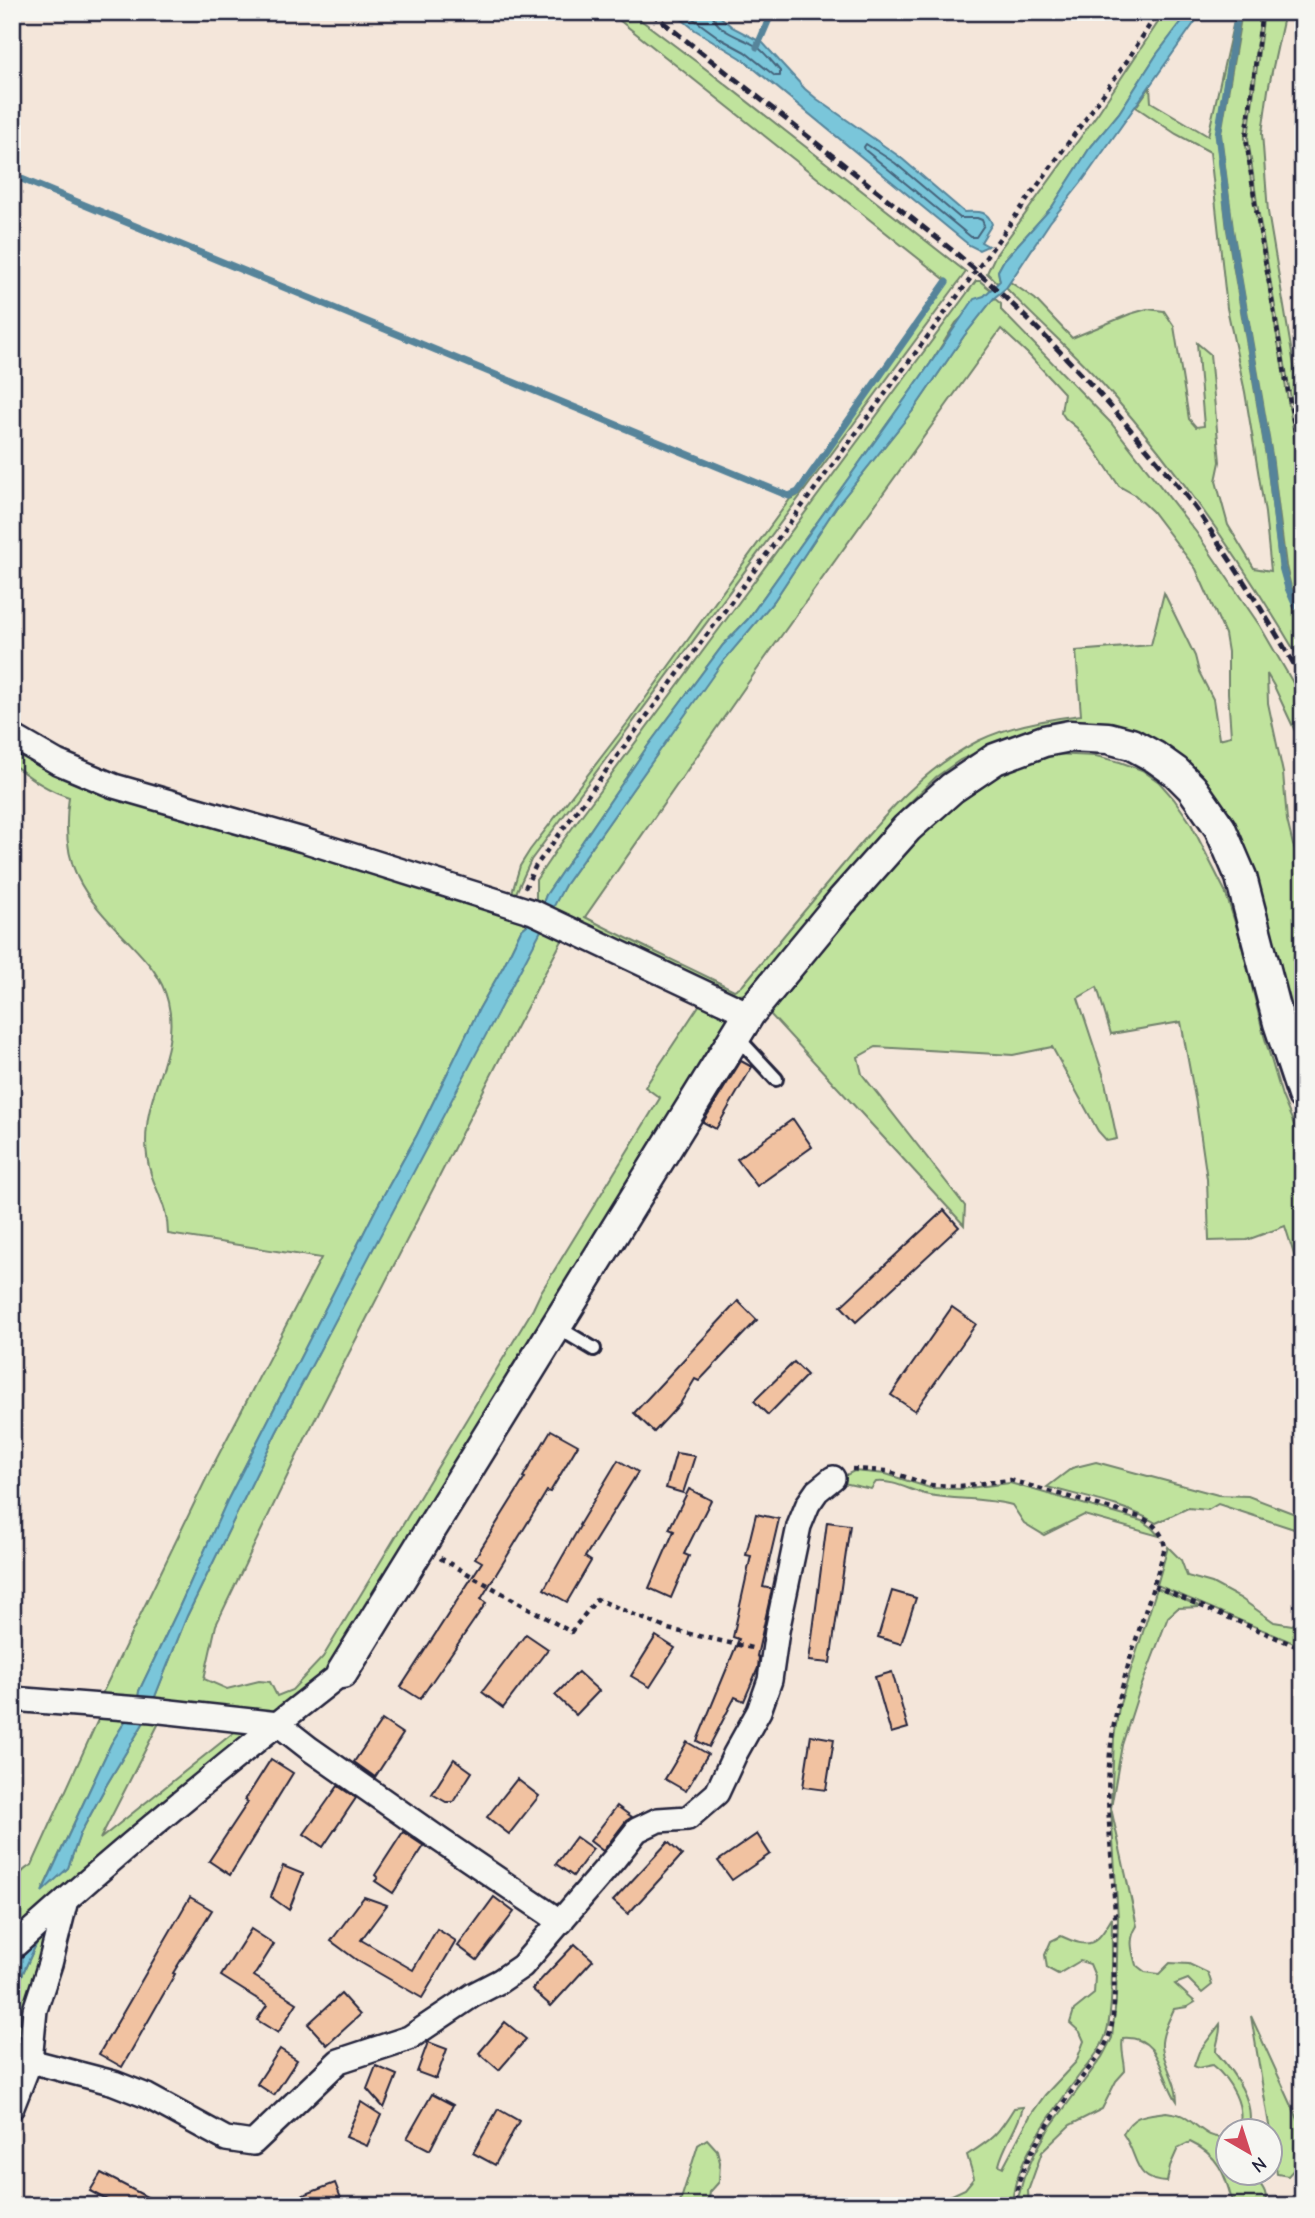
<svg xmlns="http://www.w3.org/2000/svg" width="1315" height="2218" font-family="'Comic Neue',sans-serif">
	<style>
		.green { fill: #c0e39d; stroke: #71826c; stroke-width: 2; fill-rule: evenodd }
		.water { fill: #7ac6da; stroke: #57849a; stroke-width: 2 }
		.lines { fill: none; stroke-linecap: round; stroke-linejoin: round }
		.shore { stroke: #45647b; stroke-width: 2 }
		.stream { stroke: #57849a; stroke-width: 7 }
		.building { fill: #f1c2a1; stroke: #22223b; stroke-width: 2 }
		.service-casing { stroke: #22223b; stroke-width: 18 }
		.minor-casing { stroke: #22223b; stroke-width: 28 }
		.tertiary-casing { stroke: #22223b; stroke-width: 35 }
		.path { stroke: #22223b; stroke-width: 4.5; stroke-dasharray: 5 5; stroke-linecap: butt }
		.service { stroke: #f6f6f2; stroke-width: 12 }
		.minor { stroke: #f6f6f2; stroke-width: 23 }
		.tertiary { stroke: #f6f6f2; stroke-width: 30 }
		.rail { stroke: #22223b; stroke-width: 5; stroke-dasharray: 10 5; stroke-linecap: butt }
	</style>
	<rect width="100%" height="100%" fill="#f4e6da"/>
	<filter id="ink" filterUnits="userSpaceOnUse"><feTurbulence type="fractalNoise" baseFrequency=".0143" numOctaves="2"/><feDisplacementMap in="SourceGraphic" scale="14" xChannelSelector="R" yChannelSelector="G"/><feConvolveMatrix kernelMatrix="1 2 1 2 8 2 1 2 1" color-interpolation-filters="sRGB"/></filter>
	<g filter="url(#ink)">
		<!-- green -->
		<g class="green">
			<polygon points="609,12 630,12 702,66 966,272 531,860 516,893 511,896 520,866 530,850 629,721 790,499 797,496 948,282"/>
			<polygon points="1165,12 1189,12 1157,54 1119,113 1089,149 1052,207 1004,260 998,271 1000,281 997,283 987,273 995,256 1098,113"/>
			<path d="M 1236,12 L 1216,134 L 1227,230 L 1266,456 L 1280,567 L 1286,589 L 1295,608 L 1303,616 L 1303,665 C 1246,568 1183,475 1108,390 C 1076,354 1039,323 1006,288 L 1010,282 L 1035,299 L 1072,338 L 1130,314 L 1147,309 L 1164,311 L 1174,326 L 1189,419 L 1196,427 L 1204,426 L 1197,343 L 1210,354 L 1220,462 L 1216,481 L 1228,525 L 1254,568 L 1271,571 L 1265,513 L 1245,392 L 1227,308 L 1210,152 L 1176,134 L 1136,107 L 1150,87 L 1151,102 L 1208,136 Z"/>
			<polygon points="1242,12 1261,12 1245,138 1254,203 1303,487 1303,608 1291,587 1286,566 1272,455 1233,229 1221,134"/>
			<polygon points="1264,12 1285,12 1268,90 1262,133 1268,212 1303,419 1303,468 1257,203 1248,138"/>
			<polygon points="976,281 980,281 991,290 956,323 930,364 748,619 723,645 647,747 546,895 541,908 536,904 536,880 559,846"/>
			<path d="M 994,298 L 1001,304 L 1001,310 L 1111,423 L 1196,532 L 1260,626 L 1303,700 L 1303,748 L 1274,686 L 1267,674 L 1268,703 L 1283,773 L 1287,820 L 1293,845 L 1303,867 L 1303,1064 L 1234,828 L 1209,786 L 1197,770 L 1181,758 L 1036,730 L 1011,736 L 960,760 L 936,777 L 892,820 L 757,988 L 745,994 L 734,996 L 549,913 L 565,885 L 721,663 L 774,601 L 836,507 L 915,408 L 964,336 ZM 1001,329 L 1028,354 L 1064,393 L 1061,412 L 1065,418 L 1077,428 L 1095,450 L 1119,486 L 1135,495 L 1152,511 L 1196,569 L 1225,634 L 1228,652 L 1228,693 L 1231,736 L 1219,739 L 1213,699 L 1199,672 L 1195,656 L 1164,593 L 1151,645 L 1076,651 L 1081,715 C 1048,719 1008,726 978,741 C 920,771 883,817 842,866 C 809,905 776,945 743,985 L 734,990 C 685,965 634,943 585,917 L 761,664 Z"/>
			<path d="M 12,745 L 50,771 L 74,782 L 104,792 L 532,921 L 521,930 L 504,965 L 479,1009 L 417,1135 L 377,1207 L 227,1501 L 177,1612 L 139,1691 L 138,1700 L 99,1700 L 207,1477 L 321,1258 L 168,1234 C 168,1209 159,1197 151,1174 C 146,1158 145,1142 147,1126 C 151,1083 179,1048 168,1002 C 162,976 146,960 128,941 C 82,894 59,866 69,797 C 46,790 31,778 12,764 Z"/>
			<polygon points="1052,754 1096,756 1120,762 1142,770 1159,782 1174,799 1190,822 1225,891 1240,938 1263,1032 1282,1096 1303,1146 1303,1302 1297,1264 1285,1226 1247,1240 1209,1241 1207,1179 1196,1103 1181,1022 1111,1034 1097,987 1078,998 1104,1077 1117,1139 1107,1141 1098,1131 1052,1047 1013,1055 876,1047 858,1057 862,1074 965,1206 964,1225 770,1014 858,900 935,815 1006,768"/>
			<polygon points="543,924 565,935 498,1062 305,1439 216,1625 204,1679 227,1689 259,1681 270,1682 277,1696 292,1690 323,1657 533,1309 541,1292 660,1098 645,1087 700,1004 728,1018 729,1026 334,1664 283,1710 271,1714 154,1699 187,1616 276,1433"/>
			<path d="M 1096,1462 L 1218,1495 L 1248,1496 L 1303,1517 L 1303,1535 L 1294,1529 L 1218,1504 L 1208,1510 L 1188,1508 L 1156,1523 C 1124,1504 1083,1497 1047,1487 L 1072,1468 Z"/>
			<path d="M 854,1471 L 886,1474 L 930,1488 L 960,1489 L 1010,1483 L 1142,1521 L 1152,1528 L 1159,1536 L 1084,1515 L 1044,1535 L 1024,1523 L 1012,1505 C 985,1498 957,1500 929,1495 C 910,1491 895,1480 876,1482 L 871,1489 L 834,1481 Z"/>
			<polygon points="1168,1547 1181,1560 1187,1576 1212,1583 1240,1598 1274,1622 1292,1625 1303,1618 1303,1647 1157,1585"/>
			<path d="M 1157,1588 L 1201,1607 L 1178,1608 L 1168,1617 L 1138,1695 L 1122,1745 L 1111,1808 L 1137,1926 C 1128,1940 1132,1950 1136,1965 L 1145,1972 L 1159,1974 L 1170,1963 L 1189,1964 L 1208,1973 L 1212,1985 L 1202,1993 L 1188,1979 L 1175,1984 L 1195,2002 L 1187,2007 L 1174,2009 C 1169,2020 1161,2035 1162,2047 C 1164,2066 1177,2080 1177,2101 C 1161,2078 1161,2035 1123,2038 C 1120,2050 1125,2059 1125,2071 L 1116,2081 L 1102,2109 L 1070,2125 L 1042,2152 L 1028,2191 L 1029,2206 L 1019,2206 L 1018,2198 L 1024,2177 L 1034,2155 L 1048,2130 L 1102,2057 L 1112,2038 L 1116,2000 L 1118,1918 L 1111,1809 L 1114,1738 L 1119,1707 Z"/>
			<path d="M 101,1713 L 129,1715 L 111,1744 L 43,1889 L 68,1868 L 80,1834 L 107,1784 L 147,1717 L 161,1719 L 100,1839 L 238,1729 L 247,1736 L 12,1937 C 12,1912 6,1877 32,1865 Z"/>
			<path d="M 1112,1918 C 1111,1949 1115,2010 1105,2037 C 1100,2051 1090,2062 1081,2073 C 1059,2103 1009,2168 1013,2206 L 928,2206 L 965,2189 L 974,2178 L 967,2155 C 993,2139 998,2134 1014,2108 L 1023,2107 C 1018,2128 1004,2144 999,2165 L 1003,2167 L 1030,2116 L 1045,2095 L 1076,2062 L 1084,2041 L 1080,2032 L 1070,2023 L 1074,2010 L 1094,1994 L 1095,1976 L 1090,1964 L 1080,1961 L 1058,1974 L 1047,1968 L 1045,1955 L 1051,1941 L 1061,1936 C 1091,1950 1096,1945 1112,1918 Z"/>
			<polygon points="47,1928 21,2055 12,2083 12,1997 37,1942 12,1963 12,1955"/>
			<polygon points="1251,2016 1303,2130 1303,2163 1298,2165 1288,2176 1277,2174"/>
			<path d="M 1220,2024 C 1221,2035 1216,2042 1216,2052 C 1233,2072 1257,2102 1248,2130 L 1238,2130 C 1247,2107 1230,2079 1212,2065 L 1198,2068 L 1194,2066 L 1199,2052 Z"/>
			<path d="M 1166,2112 C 1171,2113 1178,2113 1183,2116 C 1197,2124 1209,2142 1227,2136 L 1228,2172 L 1252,2173 C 1259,2185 1269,2189 1265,2206 L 1229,2206 L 1232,2201 C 1225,2173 1218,2155 1190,2142 L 1178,2148 L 1170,2166 L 1167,2182 C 1132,2181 1139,2155 1123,2134 C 1133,2114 1145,2115 1166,2112 Z"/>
			<polygon points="707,2139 717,2150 720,2162 719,2182 710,2192 708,2206 679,2206 698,2145"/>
		</g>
		<!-- water -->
		<g class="water">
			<path d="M 673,12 L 715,12 L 732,27 L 763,43 L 805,89 L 817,99 L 900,157 L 964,212 C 977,212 987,209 992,224 L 981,242 L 988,246 L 979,250 L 969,245 L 741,58 L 695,30 Z"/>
			<polygon points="1189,12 1202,12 1081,183 1050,222 1006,288 994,298 964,336 915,408 836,507 774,601 721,664 565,885 276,1433 187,1616 154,1699 138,1700 139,1691 177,1612 227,1501 377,1207 417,1135 479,1009 504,965 521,930 532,921 541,908 546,895 647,747 723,645 748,619 930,364 974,299 984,296 1000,281 998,271 1004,260 1052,207 1089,149 1119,113 1157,54"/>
			<polygon points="129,1715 147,1717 107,1784 80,1834 68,1868 42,1892 111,1744"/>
			<path d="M 38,1940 L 12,1997 C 12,1963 13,1963 38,1940 Z"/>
		</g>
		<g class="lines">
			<!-- shore -->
			<g class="shore">
				<path d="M 684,12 L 721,39 L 745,52 L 775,76 L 780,76 L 780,71 C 773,63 765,52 756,46 C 742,37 715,32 712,12"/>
				<polygon points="866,144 895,163 960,218 977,218 982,220 984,225 976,237 971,237 865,150 864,147"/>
			</g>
			<!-- stream -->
			<g class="stream">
				<polyline points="1238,12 1218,134 1230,229 1269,456 1282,567 1288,588 1296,606 1303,613"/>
				<polyline points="757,47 772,12"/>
				<polyline points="12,175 789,496 798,492 946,282"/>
			</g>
		</g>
		<!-- building -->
		<g class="building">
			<polygon points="741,1061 752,1067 716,1129 703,1122"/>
			<polygon points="793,1119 812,1147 757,1186 737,1159"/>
			<polygon points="944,1210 959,1227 856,1322 841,1306"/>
			<polygon points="738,1301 757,1320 699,1381 695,1379 680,1404 654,1432 634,1413"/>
			<polygon points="952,1307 976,1324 915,1411 891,1395"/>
			<polygon points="794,1362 807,1375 768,1415 754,1401"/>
			<polygon points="551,1430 578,1445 550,1492 547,1491 481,1599 486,1603 420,1699 401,1687 482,1562 475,1558 525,1478 523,1477"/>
			<polygon points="676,1453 695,1456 683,1493 666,1488"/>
			<polygon points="618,1460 638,1472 585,1557 591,1561 567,1602 544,1589 580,1526 579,1525"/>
			<polygon points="689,1489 711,1500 684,1554 689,1556 671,1598 649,1588 674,1531 669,1529"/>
			<polygon points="756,1514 779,1519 763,1587 772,1589 757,1656 759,1657 758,1668 744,1701 735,1697 709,1747 697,1741 739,1639 733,1637 751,1556 746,1555"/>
			<polygon points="827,1522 850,1525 830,1663 809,1661"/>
			<polygon points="892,1591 916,1598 901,1644 878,1637"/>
			<polygon points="526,1634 548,1649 503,1708 482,1692"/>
			<polygon points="656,1636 675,1648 650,1687 631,1676"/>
			<polygon points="578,1672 599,1691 576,1715 555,1695"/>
			<polygon points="892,1672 908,1728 891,1733 875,1677"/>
			<polygon points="382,1720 403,1734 375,1777 354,1762"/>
			<polygon points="811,1735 834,1739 826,1790 803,1787"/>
			<polygon points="687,1742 708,1754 686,1791 665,1779"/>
			<polygon points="271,1759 293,1773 230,1875 209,1861 248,1802 245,1800"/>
			<polygon points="454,1759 472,1772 453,1802 446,1802 432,1794"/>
			<polygon points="517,1779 539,1796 509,1834 487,1817"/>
			<polygon points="338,1786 356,1798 323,1847 304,1834"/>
			<polygon points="617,1806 632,1817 626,1821 603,1851 590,1841"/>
			<polygon points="403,1832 424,1846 393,1893 375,1881 378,1878 375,1875"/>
			<polygon points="757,1834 770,1854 732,1880 718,1861"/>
			<polygon points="576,1837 593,1849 573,1876 556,1864"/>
			<polygon points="668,1842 682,1855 628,1914 613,1901"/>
			<polygon points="283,1866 303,1874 289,1910 271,1897"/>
			<polygon points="190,1897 212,1910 173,1973 175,1974 122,2067 99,2054"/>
			<polygon points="364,1897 387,1905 361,1940 413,1970 437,1929 456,1941 422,1998 358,1961 331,1941"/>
			<polygon points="494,1897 514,1912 477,1960 458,1946"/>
			<polygon points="251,1929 274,1944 254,1976 297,2003 278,2033 257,2020 267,2005 221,1976"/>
			<polygon points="575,1944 593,1960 551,2006 532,1989"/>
			<polygon points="341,1994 360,2015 327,2045 308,2024"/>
			<polygon points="505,2022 526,2039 499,2070 479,2053"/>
			<polygon points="428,2042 447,2049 436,2079 417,2072"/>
			<polygon points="280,2049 297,2060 274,2095 257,2084"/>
			<polygon points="376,2066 397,2075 384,2108 367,2089"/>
			<polygon points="432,2094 453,2105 430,2150 407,2138"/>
			<polygon points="361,2102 381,2115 367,2146 346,2137"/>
			<polygon points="498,2109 519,2121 495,2165 473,2153"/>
			<polygon points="101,2173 164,2206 118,2206 90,2191"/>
			<polygon points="335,2183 344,2206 280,2206 280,2204"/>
		</g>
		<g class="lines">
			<!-- service casing -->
			<g class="service-casing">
				<g id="service">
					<polyline points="736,1036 776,1079"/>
					<polyline points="557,1327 594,1349"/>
				</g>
			</g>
			<!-- minor casing -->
			<g class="minor-casing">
				<g id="minor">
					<polyline points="12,736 57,762 114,786 303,840 533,912 749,1014"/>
					<polyline points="12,1699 152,1710 278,1724 310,1749 440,1840 561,1922"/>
					<path d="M 12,1948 C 118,1852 229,1761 342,1673"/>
					<polyline points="30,2061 114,2083 147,2096 226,2139 253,2143 339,2061 409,2038 473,1995 500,1981 522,1966 615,1858 637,1830 658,1820 688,1818 717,1793 735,1754 759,1711 770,1680 777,1631 799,1526 808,1504 817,1491 833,1478"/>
					<polyline points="12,2107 30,2061 35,2010 50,1964 66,1900"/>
				</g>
			</g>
			<!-- tertiary casing -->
			<g class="tertiary-casing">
				<polyline id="tertiary" points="342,1673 749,1014 842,901 907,828 952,788 995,759 1044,741 1070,736 1108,738 1131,744 1155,757 1176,772 1192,788 1220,828 1241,877 1279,1023 1303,1095"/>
			</g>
			<!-- path -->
			<g class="path">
				<polyline points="1262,12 1246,138 1255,203 1303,477"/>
				<polyline points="525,888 535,867 976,271 1125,64 1158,12"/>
				<path d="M 852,1469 L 887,1471 L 930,1485 L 960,1486 L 1010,1480 L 1143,1518 C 1156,1526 1162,1532 1165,1547 C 1145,1620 1113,1691 1109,1767 C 1106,1816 1113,1865 1115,1915 C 1116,1931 1114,1947 1114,1963 C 1114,1986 1116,2014 1109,2036 C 1104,2051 1092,2064 1083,2076 C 1061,2106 1012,2168 1016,2206"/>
				<polyline points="440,1558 571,1632 597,1599 668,1629 752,1648"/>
				<polyline points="1154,1586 1303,1649"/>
			</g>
			<!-- service -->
			<use href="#service" class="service"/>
			<!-- minor -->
			<use href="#minor" class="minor"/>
			<!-- tertiary -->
			<use href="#tertiary" class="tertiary"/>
			<!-- rail -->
			<path class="rail" d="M 650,12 L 957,254 C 1024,312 1085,375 1142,443 C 1161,466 1182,489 1199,513 C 1235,567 1271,623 1303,680"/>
		</g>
	</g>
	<!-- margin -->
	<rect width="1315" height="2218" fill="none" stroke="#f6f6f2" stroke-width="42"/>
	<rect x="21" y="21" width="1273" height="2176" fill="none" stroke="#22223b" stroke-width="2.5" filter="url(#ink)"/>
	<!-- north arrow -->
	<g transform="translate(1249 2152) rotate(141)"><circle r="33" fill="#f6f6f2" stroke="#a1a1a9" stroke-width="2"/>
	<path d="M0-5L12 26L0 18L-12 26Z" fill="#d1495b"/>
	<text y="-10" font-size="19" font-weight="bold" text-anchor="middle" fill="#22223b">N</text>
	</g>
</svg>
